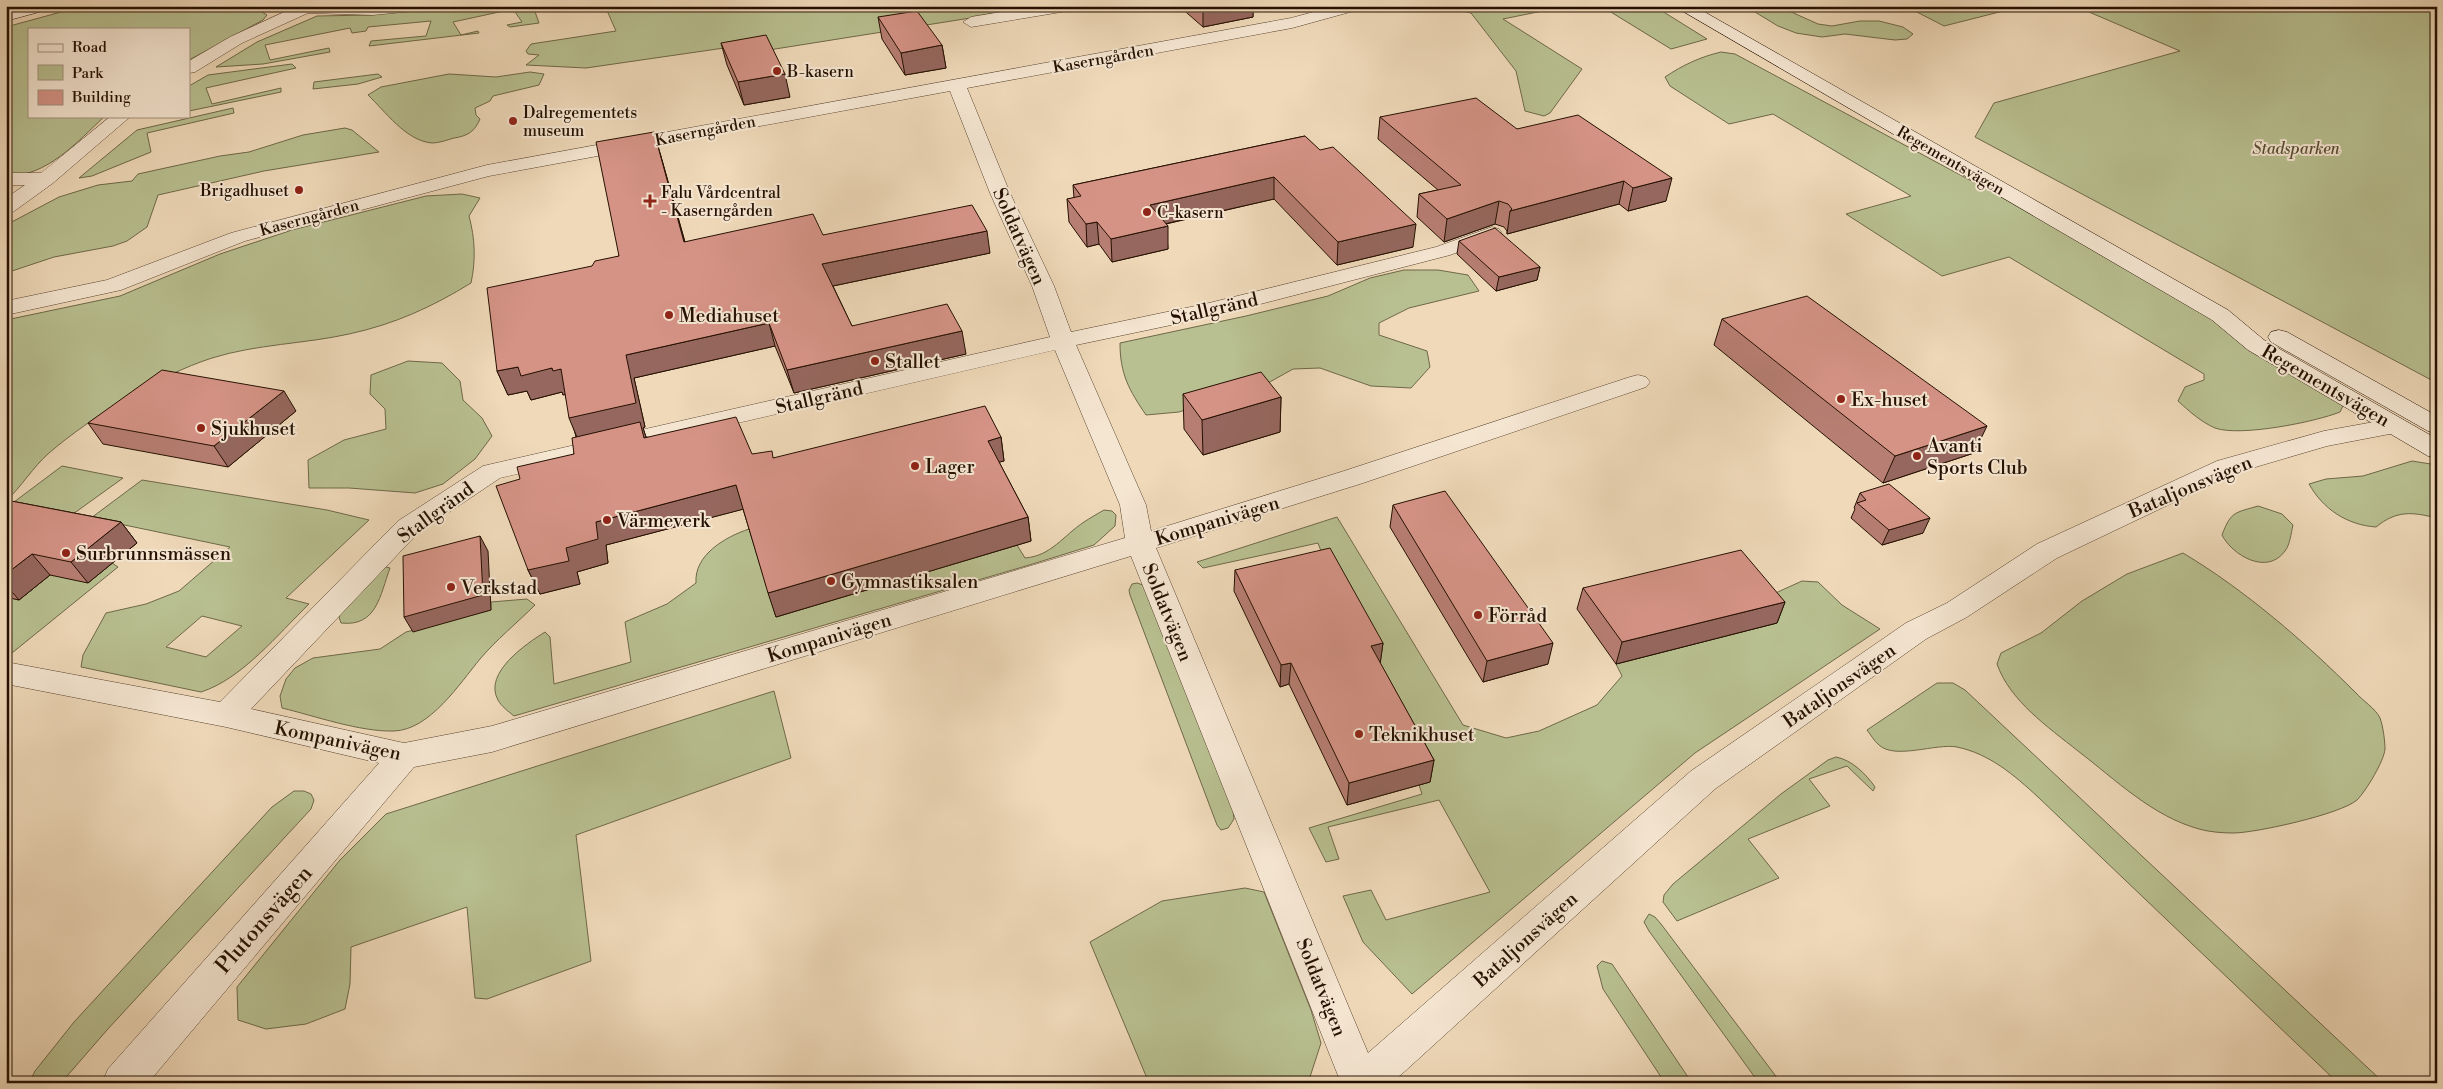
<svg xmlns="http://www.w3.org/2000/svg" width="2443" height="1089" font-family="'Libre Bodoni',serif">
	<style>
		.green { fill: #b8bf90; stroke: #6e6848; fill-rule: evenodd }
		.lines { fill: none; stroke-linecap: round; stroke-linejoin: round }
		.street-casing { stroke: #58422f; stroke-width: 1 }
		.secondary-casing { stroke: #251001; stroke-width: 1 }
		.street { fill: #f5e6d2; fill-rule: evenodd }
		.secondary { fill: #f5e6d2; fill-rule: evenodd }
		.wall { fill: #b77e73; stroke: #251001 }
		.shaded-wall { fill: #95675e; stroke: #251001 }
		.building { fill: #d59386; stroke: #251001 }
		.poi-dot { fill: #8f2418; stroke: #f5e6d2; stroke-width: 2 }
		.labels { text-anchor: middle; stroke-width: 4; stroke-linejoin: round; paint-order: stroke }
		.far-street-label { font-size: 16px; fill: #251001; stroke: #f5e6d2 }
		.far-poi-label { font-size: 16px; fill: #251001; stroke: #f5e6d2; text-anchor: start }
		.far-park-label { font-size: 16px; font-style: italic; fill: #584d33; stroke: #f5e6d2 }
		.street-label { font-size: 19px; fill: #251001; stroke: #f5e6d2 }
		.poi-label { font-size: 19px; fill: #251001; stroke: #f5e6d2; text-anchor: start }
		.near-street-label { font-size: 22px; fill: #251001; stroke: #f5e6d2 }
	</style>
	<rect width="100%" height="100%" fill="#efd9b9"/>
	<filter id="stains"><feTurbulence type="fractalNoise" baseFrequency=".004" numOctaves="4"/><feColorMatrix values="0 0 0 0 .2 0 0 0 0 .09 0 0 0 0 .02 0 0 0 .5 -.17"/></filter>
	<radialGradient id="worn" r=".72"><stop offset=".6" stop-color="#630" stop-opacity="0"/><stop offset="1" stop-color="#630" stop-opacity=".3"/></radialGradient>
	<!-- green -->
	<g class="green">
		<path d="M 83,6 L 198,6 L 258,10 L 267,15 L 263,20 L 189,60 L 189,29 L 29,29 L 29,116 L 105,116 C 77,142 47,177 6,176 L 6,27 Z"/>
		<polygon points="433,6 533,6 539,23 510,27 507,25 522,22 513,9 453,22 461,35 478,31 479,33 369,46 371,41 426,36 431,21 368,27 366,31 352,33 350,28 265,45 270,60 329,48 330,52 263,64 216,67 257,42 317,16 370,15"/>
		<polygon points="605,6 1046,6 731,56 731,47 586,68 526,65 539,55 528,54 526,51 531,44 616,31"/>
		<polygon points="1567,6 1503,19 1582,69 1550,113 1544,116 1525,111 1516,71 1471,13 1448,8 1423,7"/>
		<polygon points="1601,6 1654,6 1707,39 1671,49"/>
		<polygon points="1745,6 1778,6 1818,24 1832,26 1860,21 1879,21 1903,27 1913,34 1907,39 1895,40 1845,34 1822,37 1796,33 1778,26"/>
		<polygon points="1927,6 2023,6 1944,26 1913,10"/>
		<polygon points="2075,6 2437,6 2437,383 1975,137 1994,103 2180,51"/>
		<path d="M 1721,52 L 1735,54 L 2020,207 L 2253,338 L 2343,406 L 2340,412 C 2315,422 2240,437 2215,428 C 2201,422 2189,411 2178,401 L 2185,387 L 2204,380 L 2204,374 L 2009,257 L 1942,276 L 1846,214 L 1911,196 L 1773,114 L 1729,124 L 1670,86 L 1665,77 C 1683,65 1700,57 1721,52 Z"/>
		<polygon points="292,64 296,68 206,88 212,104 281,88 281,92 189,111 189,86 208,75"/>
		<path d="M 530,72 L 544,74 L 539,85 L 493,96 L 490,101 L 475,108 L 476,115 L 480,119 C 475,131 468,136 454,138 C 447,140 439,143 432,143 C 406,141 385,111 368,95 L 381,87 L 449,74 L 496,77 Z"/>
		<polygon points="378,74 382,77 358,84 313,89 314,82"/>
		<polygon points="233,108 234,113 147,133 151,152 92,176 79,178 137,130"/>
		<polygon points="345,128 352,130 379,152 264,171 158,195 147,227 127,241 113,246 54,257 6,273 6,225 59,197 98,185 132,181 138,174 220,156 249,152 303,135"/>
		<path d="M 462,194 L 480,198 L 469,216 C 475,238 476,260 471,283 C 432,307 395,324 349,334 C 304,344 257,344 212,358 C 159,375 91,417 49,453 C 33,467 22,486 6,501 L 6,320 L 120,296 L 220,254 L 292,230 L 426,196 Z"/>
		<path d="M 1404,270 L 1438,270 L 1468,275 L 1479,291 L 1409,308 L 1379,323 L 1379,335 L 1427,351 L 1430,367 L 1411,388 L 1371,386 L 1320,368 L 1293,369 L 1268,383 L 1179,412 L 1146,415 C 1129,390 1120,374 1120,343 L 1246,316 L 1328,296 L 1370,278 Z"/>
		<polygon points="408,361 442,363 460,381 463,400 482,418 492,436 475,459 443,484 415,493 349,488 309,488 308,460 344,440 386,429 385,409 370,394 371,375"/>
		<path d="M 2412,461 L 2437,465 L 2437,518 C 2412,512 2397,510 2376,527 C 2347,525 2323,509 2309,484 L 2326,479 L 2363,476 Z"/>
		<polygon points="62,466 123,478 55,527 6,508"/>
		<path d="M 142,480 L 327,510 L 369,520 L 286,598 L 309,604 C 278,634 242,679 201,692 L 81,667 L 83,655 L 106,613 L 146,604 L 179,591 L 230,547 L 91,518 ZM 202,616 L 242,626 L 206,657 L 166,647 Z"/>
		<path d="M 2258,506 L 2282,514 L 2293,525 C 2291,533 2290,545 2285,551 C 2267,576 2232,555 2222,535 C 2231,511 2235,513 2258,506 Z"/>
		<path d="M 1104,510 L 1112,511 L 1116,515 L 1115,526 L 1094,545 L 1026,566 L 514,716 C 509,712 501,706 498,700 C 483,673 526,644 545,632 L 550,637 L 554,684 L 631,662 L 625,622 L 667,604 L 696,583 C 694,555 725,537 749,529 L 755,545 L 1017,545 L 1025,558 C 1051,556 1063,536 1084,522 C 1090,518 1097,514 1104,510 Z"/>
		<polygon points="1337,517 1463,725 1506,738 1539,731 1597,705 1622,676 1616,664 1776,623 1758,601 1802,581 1818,582 1842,605 1880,629 1695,753 1412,994 1363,942 1343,896 1371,890 1386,920 1490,892 1439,800 1328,827 1339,859 1326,862 1309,828 1422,794 1419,785 1430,781 1328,570 1318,543 1203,568 1197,562"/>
		<path d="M 2183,553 C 2245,590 2305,642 2356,693 C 2362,700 2376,709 2380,718 C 2383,726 2385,741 2385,749 C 2384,761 2366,791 2357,800 C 2341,814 2256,833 2233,833 C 2223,833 2209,832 2199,829 C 2152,816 2116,780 2078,751 C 2048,727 2010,701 1997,664 L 2001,653 L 2041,633 L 2082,601 L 2127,574 Z"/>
		<polygon points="112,563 118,567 12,653 6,652 6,597 19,600 50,575"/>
		<path d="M 386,567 L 390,568 C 380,595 377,627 341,623 L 339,617 L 343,608 Z"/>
		<polygon points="1137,583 1143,585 1233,810 1234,819 1228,828 1221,830 1217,825 1130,595 1129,590 1132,584"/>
		<path d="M 527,599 L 535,605 C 517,623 496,640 480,659 C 460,683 430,730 394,731 C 360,732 315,716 282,708 L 280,696 L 286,679 L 295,668 L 313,658 L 380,649 L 406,632 L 491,610 L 491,602 Z"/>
		<path d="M 1937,683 L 1953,683 L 1965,690 L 2384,1083 L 2338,1083 L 2038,797 C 2014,775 1990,754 1957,747 C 1936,743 1895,760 1879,745 C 1874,741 1871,735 1867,730 Z"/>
		<polygon points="774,691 791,758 576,835 591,961 487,999 475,998 467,907 351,947 350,984 345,1009 306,1024 266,1029 238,1020 237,987 340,860 386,814"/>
		<path d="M 1836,757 C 1852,760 1866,774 1875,787 L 1873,791 L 1847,766 L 1809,779 L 1830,806 L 1748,839 L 1779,878 L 1677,921 L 1663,902 L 1664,895 L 1673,884 L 1781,794 L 1828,760 Z"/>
		<polygon points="294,791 304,791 311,794 314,800 311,809 107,1030 61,1083 29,1083 35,1071 74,1022 272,807"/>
		<polygon points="1245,888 1264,892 1311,1010 1321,1043 1308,1083 1149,1083 1090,942 1162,901"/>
		<polygon points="1649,914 1655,917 1661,924 1781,1083 1759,1083 1649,931 1644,922"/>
		<polygon points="1602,961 1612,964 1692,1083 1665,1083 1603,989 1597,966"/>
	</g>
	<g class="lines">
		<!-- street casing -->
		<g class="street-casing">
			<g id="street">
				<polygon points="297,6 421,6 413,11 373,15 308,13 242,43 195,72 189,73 189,61 230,37"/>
				<polygon points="1037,6 1075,6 1067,11 971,27 963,22 971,17"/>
				<path d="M 1336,6 L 1363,6 L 1361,9 L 1292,28 L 967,88 L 1010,193 L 1054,286 L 1071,332 L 1205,304 L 1436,247 L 1492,227 L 1499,229 L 1502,233 L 1499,237 L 1450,255 L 1214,316 L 1076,345 L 1146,505 L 1151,531 L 1344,471 L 1630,377 L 1638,375 L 1646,377 L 1650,382 L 1646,387 L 1363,483 L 1156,548 L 1368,1053 L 1691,771 L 1906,623 L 1947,603 L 2037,544 L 2217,461 L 2324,431 L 2396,418 L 2405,421 L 2408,426 L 2405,431 L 2327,446 L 2235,473 L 2057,558 L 1967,617 L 1926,639 L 1715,789 L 1392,1083 L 1341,1083 L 1131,556 L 492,752 L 414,767 L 148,1083 L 102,1083 L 108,1069 L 379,763 L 226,727 L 6,684 L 6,662 L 220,702 L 398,521 L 483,466 L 1050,337 L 1032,286 L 990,193 L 950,91 L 489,176 L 245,241 L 121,290 L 6,315 L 6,301 L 107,280 L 231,233 L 487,165 L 1291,18 ZM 1055,350 L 1120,505 L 1125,538 L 492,726 L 404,743 L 251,709 L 418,533 L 500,478 Z"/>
				<polygon points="111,116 131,116 53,183 13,212 6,214 6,198 25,185 6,185 6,173 41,173"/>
			</g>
		</g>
		<!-- secondary casing -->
		<g class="secondary-casing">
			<g id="secondary">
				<polygon points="25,6 52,6 50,9 6,21 6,11"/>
				<polygon points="283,6 313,6 314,8 306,13 285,9"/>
				<polygon points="1674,6 1694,6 2228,310 2264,340 2437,439 2437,458 2428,456 2248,350 2212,320"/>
				<polygon points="2279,330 2287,332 2437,416 2437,434 2428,431 2271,342 2268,337 2271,332"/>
			</g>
		</g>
		<!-- street -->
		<use href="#street" class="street"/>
		<!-- secondary -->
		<use href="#secondary" class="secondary"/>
	</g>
	<!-- wall -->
	<g class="wall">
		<polygon points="1179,6 1253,6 1253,17 1203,27"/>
		<polygon points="878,17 942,45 946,68 905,75 882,39"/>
		<polygon points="721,43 790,97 744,105 727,65"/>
		<polygon points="1380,117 1517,129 1666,201 1628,211 1619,204 1507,234 1507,231 1504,227 1495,224 1444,242 1417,217 1419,194 1438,190 1378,139"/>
		<polygon points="1305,136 1413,247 1337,265 1274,199 1166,224 1168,249 1112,262 1099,244 1087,247 1069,222 1067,199 1074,198 1073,185"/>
		<polygon points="660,153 685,242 823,235 990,253 833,286 852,326 966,354 794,393 775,346 634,378 645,427 643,428 646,437 774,458 1001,437 1004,461 999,462 1028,517 1031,541 776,617 743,509 606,545 608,563 577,572 580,584 540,594 528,570 520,479 574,454 576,437 565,394 563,395 562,392 531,400 527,391 508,395 497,371 592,266 619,256"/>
		<polygon points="1459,241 1540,267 1537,280 1496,291 1457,254"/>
		<polygon points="1722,319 1974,453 1883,483 1714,345"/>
		<polygon points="1183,394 1281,397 1280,432 1203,455 1184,429"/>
		<polygon points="296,411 228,467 103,444 88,423"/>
		<polygon points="1860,493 1923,533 1882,545 1851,518 1855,509 1854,508"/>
		<polygon points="6,500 121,522 137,543 88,583 50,575 19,600 6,597"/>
		<polygon points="1393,505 1548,664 1483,682 1390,527"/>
		<polygon points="1235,570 1383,643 1380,663 1434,760 1430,782 1347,805 1289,684 1280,687 1234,591"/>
		<polygon points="1583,588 1785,602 1777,623 1616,664 1577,609"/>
	</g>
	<!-- shaded-wall -->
	<g class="shaded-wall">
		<polygon points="1203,6 1253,6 1253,17 1203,27"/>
		<polygon points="942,45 946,68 905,75 901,53"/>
		<polygon points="785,74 790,97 744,105 738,82"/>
		<polygon points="654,132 660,153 691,264 684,242"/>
		<polygon points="1274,177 1274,199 1151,227 1150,205"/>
		<polygon points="1672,178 1666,201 1628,211 1633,188"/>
		<polygon points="1624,181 1619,204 1507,234 1510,211"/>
		<polygon points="1499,201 1495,224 1444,242 1447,219"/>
		<polygon points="1097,222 1099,244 1087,247 1086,224"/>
		<polygon points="1416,224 1413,247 1337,265 1338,242"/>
		<polygon points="1168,226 1168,249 1112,262 1111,239"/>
		<polygon points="987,231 990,253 828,287 822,264"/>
		<polygon points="1540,267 1537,280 1496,291 1499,277"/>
		<polygon points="769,323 775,346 634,378 645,427 643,428 649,446 579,442 569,418 626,355"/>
		<polygon points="962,331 966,354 794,393 787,370"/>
		<polygon points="518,367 561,369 571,393 563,395 562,392 531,400 527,391 508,395 497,371"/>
		<polygon points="284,391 296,411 228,467 214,446"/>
		<polygon points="1281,397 1280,432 1203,455 1202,420"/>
		<polygon points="1987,426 1974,453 1883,483 1895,456"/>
		<polygon points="1001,437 1004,461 992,464 988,441"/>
		<polygon points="736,485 744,509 606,545 608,563 577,572 580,584 540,594 528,570 566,548 596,522"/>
		<polygon points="1028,517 1031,541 776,617 768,593"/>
		<polygon points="1930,518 1923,533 1882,545 1889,530"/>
		<polygon points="121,522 137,543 88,583 71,562"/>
		<polygon points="480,536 488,551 491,610 413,632 404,617"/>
		<polygon points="32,554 50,575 19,600 6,585 6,574"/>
		<polygon points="1785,602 1777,623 1616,664 1622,642"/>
		<polygon points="1383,643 1380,665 1371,646"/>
		<polygon points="1553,643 1548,664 1483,682 1487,661"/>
		<polygon points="1291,663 1289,684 1280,687 1281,665"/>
		<polygon points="1434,760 1430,782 1347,805 1349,783"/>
	</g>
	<!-- building -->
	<g class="building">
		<polygon points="917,11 942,45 901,53 878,17"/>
		<polygon points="766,35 785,74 738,82 721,43"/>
		<polygon points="1476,98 1517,129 1578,115 1672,178 1633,188 1624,181 1510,211 1512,209 1508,204 1499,201 1447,219 1419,194 1461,185 1380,117"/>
		<polygon points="654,132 684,242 813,214 823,235 972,205 987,231 822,264 852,326 947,304 962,331 787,370 769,323 626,355 636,403 569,418 561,369 553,371 552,368 521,376 518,367 497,371 487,288 592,266 595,261 619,256 596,142"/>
		<polygon points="1305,136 1320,150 1333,147 1416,224 1338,242 1274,177 1150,205 1168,226 1111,239 1097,222 1086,224 1067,199 1081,196 1073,185"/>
		<polygon points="1495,228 1540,267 1499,277 1459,241"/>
		<polygon points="1807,296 1987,426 1895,456 1722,319"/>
		<polygon points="162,370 284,391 214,446 88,423"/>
		<polygon points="1261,372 1281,397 1202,420 1183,394"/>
		<polygon points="985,406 1001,437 988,441 1028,517 768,593 736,485 596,522 598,539 566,548 569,561 528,570 496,486 520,479 517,467 574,454 572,438 640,422 644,438 736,417 752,454 772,451 773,458"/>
		<polygon points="1889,484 1930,518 1889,530 1857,503 1866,500 1860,493"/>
		<polygon points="1445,491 1553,643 1487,661 1393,505"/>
		<polygon points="6,500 121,522 71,562 32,554 6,574"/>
		<polygon points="480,536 483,595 404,617 403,556"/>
		<polygon points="1330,548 1383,643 1371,646 1434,760 1349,783 1291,663 1281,665 1235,570"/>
		<polygon points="1741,550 1785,602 1622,642 1583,588"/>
	</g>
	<!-- markers -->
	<g class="poi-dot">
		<circle cx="777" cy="71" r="5"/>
		<circle cx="513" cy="121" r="5"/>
		<circle cx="299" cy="190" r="5"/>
		<path d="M647.5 193.5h5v5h5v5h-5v5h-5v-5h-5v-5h5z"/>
		<circle cx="1147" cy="212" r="5"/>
		<circle cx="669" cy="315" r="5"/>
		<circle cx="875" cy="361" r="5"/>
		<circle cx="1841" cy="399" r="5"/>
		<circle cx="201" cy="428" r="5"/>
		<circle cx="1917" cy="456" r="5"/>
		<circle cx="915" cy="466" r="5"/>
		<circle cx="607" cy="520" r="5"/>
		<circle cx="66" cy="553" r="5"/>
		<circle cx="831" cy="581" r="5"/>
		<circle cx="451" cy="587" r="5"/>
		<circle cx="1478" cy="615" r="5"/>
		<circle cx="1359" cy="734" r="5"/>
	</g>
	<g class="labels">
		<!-- far-street labels -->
		<g class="far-street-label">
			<text transform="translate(1103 58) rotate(-10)" y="6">Kaserngården</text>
			<text transform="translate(705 130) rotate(-11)" y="6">Kaserngården</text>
			<text transform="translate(1951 160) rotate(30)" y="6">Regementsvägen</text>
			<text transform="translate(309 217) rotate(-15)" y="6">Kaserngården</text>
		</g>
		<!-- far-poi labels -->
		<g class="far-poi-label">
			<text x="787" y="77">B-kasern</text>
			<text x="523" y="118">Dalregementets<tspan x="523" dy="18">museum</tspan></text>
			<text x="289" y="196" text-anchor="end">Brigadhuset</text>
			<text x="661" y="198">Falu Vårdcentral<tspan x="661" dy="18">- Kaserngården</tspan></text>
			<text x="1157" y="218">C-kasern</text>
		</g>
		<!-- far-park labels -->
		<g class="far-park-label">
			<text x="2296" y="154">Stadsparken</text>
		</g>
		<!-- street labels -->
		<g class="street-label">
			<text transform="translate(1020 236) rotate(66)" y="7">Soldatvägen</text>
			<text transform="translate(1214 308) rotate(-13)" y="7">Stallgränd</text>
			<text transform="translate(2326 385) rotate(30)" y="7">Regementsvägen</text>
			<text transform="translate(819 397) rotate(-13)" y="7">Stallgränd</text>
			<text transform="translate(2190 486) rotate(-23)" y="7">Bataljonsvägen</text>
			<text transform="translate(435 512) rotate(-36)" y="7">Stallgränd</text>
			<text transform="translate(1217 520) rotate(-17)" y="7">Kompanivägen</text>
			<text transform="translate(1168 612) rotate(68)" y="7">Soldatvägen</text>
			<text transform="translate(829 637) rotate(-17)" y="7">Kompanivägen</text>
			<text transform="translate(1839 685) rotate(-35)" y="7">Bataljonsvägen</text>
			<text transform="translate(338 740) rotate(12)" y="7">Kompanivägen</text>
			<text transform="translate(1525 939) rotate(-42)" y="7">Bataljonsvägen</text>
			<text transform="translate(1322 987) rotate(68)" y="7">Soldatvägen</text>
		</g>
		<!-- poi labels -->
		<g class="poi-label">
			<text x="679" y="322">Mediahuset</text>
			<text x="885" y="368">Stallet</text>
			<text x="1851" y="406">Ex-huset</text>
			<text x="211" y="435">Sjukhuset</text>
			<text x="1927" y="452">Avanti<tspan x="1927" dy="22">Sports Club</tspan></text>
			<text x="925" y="473">Lager</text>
			<text x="617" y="527">Värmeverk</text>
			<text x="76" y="560">Surbrunnsmässen</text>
			<text x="841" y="588">Gymnastiksalen</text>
			<text x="461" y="594">Verkstad</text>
			<text x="1488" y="622">Förråd</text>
			<text x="1369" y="741">Teknikhuset</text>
		</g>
		<!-- near-street labels -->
		<g class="near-street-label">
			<text transform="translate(263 919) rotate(-49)" y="8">Plutonsvägen</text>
		</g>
	</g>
	<!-- margin -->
	<rect width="2443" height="1089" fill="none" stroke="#efd9b9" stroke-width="25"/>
	<rect x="8" y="8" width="2428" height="1074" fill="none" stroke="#251001" stroke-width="2.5"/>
	<rect x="12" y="12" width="2418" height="1064" fill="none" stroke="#251001"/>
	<!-- legend -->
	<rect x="28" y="28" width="162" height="90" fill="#f5e6d2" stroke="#a2907e"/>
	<rect x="38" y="44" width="25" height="8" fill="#f5e6d2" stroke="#a2907e"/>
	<text x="72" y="52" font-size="15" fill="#251001">Road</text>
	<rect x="38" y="65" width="25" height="15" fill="#b8bf90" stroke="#a2907e"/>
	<text x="72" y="78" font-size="15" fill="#251001">Park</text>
	<rect x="38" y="90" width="25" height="15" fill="#d59386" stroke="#a2907e"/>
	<text x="72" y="102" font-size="15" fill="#251001">Building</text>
	<rect width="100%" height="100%" filter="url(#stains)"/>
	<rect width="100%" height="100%" fill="url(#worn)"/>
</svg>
